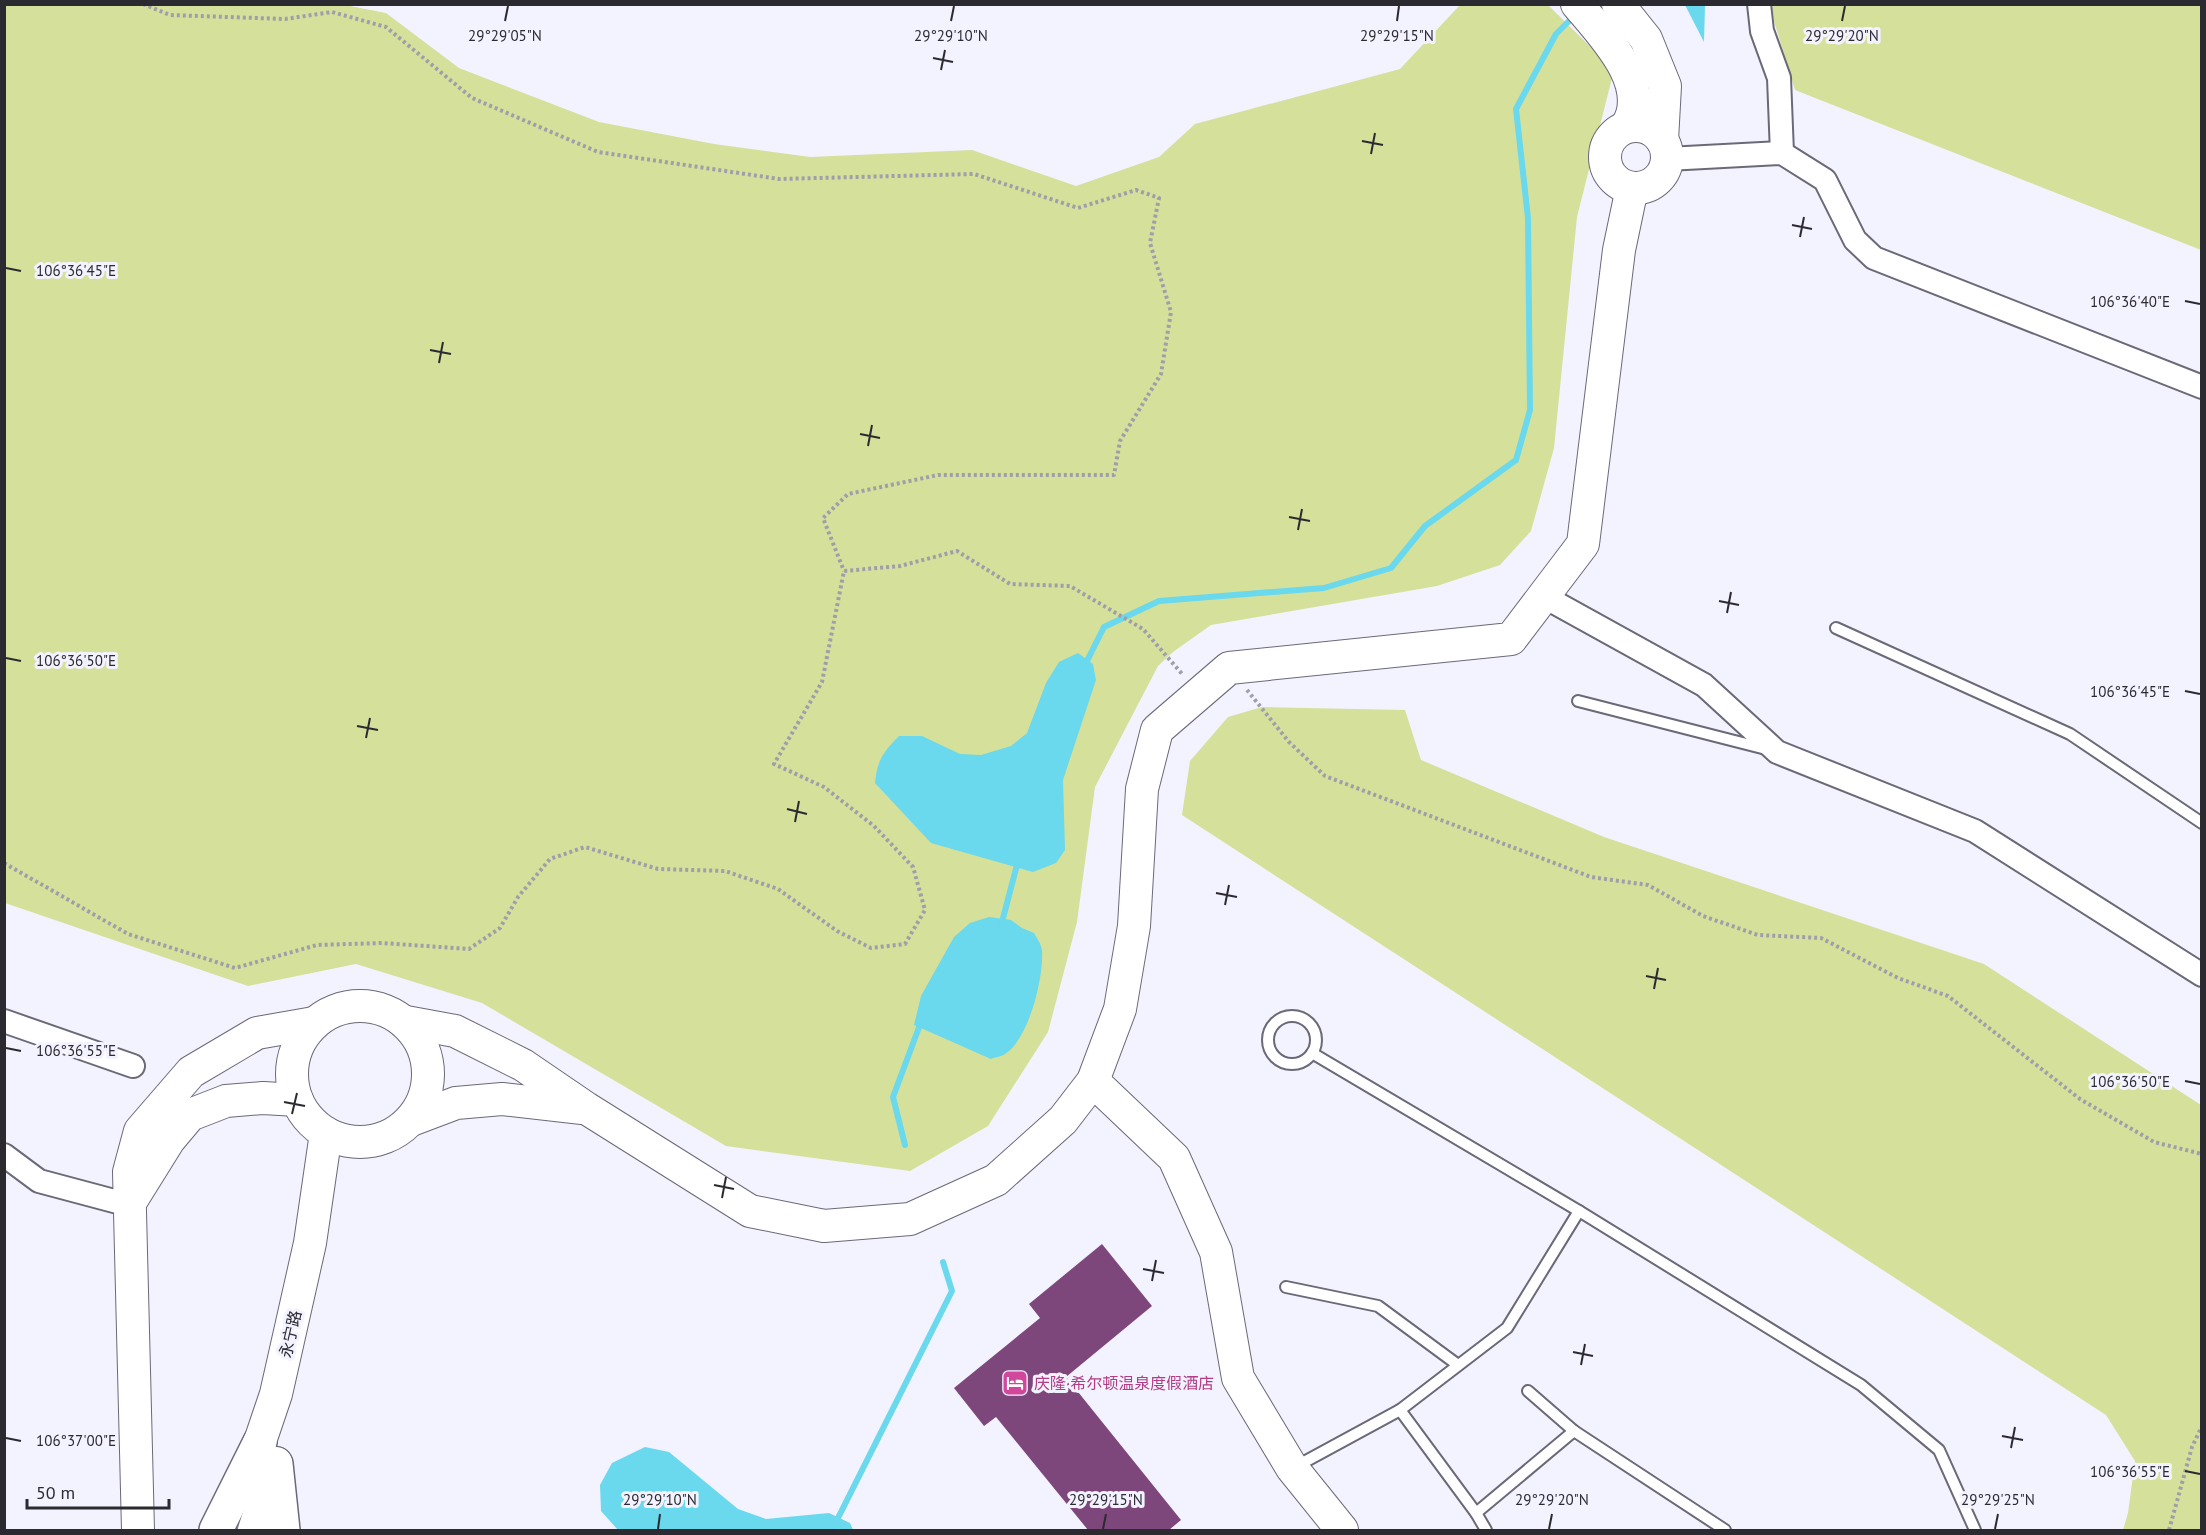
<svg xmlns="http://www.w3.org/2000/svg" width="2206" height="1535" font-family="'PT Sans','Noto Sans SC',sans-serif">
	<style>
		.green { fill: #d5e09b }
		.water { fill: #6ad8ed }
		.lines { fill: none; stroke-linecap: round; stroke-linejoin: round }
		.stream { stroke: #6ad8ed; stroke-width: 6 }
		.building { fill: #7e477c }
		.lane-casing { stroke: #6a6977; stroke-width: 14 }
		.street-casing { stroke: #6a6977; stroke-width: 26 }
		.secondary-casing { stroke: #6a6977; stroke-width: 34 }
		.highway-casing { stroke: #6a6977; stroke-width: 36 }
		.path { stroke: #a09fa9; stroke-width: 4; stroke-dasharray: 3 3; stroke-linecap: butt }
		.lane { stroke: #fff; stroke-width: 10 }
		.street { stroke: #fff; stroke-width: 22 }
		.secondary { stroke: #fff; stroke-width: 32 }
		.highway { stroke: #fff; stroke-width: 33 }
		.ticks { fill: none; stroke: #2b2a30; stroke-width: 2 }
		.labels { text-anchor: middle; stroke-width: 6; stroke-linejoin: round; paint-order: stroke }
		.street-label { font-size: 16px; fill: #2b2a30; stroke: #f3f2ff }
		.hotel-label { font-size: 16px; fill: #b23c85; stroke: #f3f2ff; text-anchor: start }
		.ticks-label { font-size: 15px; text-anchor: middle; fill: #2b2a30; stroke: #f3f2ff; stroke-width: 6; stroke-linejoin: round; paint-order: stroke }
	</style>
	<rect width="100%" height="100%" fill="#f3f2ff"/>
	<!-- green -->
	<g class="green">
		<polygon points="5,5 345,5 386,13 459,68 599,122 714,144 810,157 972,150 1076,186 1159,157 1195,124 1400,69 1460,5 1548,5 1614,70 1577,217 1554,448 1531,531 1500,565 1437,586 1211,625 1173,652 1158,666 1095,787 1077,922 1048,1032 988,1126 910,1171 726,1146 482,1003 356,964 248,986 5,903"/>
		<polygon points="1772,5 2201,5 2201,250 1795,90 1774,21"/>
		<polygon points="1262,707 1405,710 1421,760 1604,837 1984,964 2201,1105 2201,1530 2123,1530 2128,1513 2135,1461 2106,1415 1182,815 1190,761 1228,717"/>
	</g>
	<!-- water -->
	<g class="water">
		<polygon points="1685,5 1705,5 1704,42"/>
		<path d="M 1078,653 L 1093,664 L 1096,680 L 1063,780 L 1065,850 L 1056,863 L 1033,872 L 931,843 L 875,783 C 877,761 883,752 899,736 L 922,736 L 960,754 L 981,755 L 1011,746 L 1027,733 L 1046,683 L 1059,662 Z"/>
		<path d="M 989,917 L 1011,920 L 1022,928 L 1034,933 C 1037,938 1041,944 1042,950 C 1044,977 1029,1039 1005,1054 C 1001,1057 995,1057 991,1059 L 914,1025 L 921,996 L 954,937 L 970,923 Z"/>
		<polygon points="645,1447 669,1452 738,1509 766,1519 829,1513 850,1523 853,1530 618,1530 601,1511 600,1485 612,1463"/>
	</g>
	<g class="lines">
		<!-- stream -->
		<g class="stream">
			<polyline points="1084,667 1104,627 1159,601 1324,588 1391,568 1425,526 1516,460 1530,410 1528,218 1516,109 1556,34 1570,20"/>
			<polyline points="1001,926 1018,861"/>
			<polyline points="905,1145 893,1097 921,1022"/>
			<polyline points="832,1530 952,1291 943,1262"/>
		</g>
	</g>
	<!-- building -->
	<polygon class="building" points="1102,1244 1152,1306 1066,1377 1181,1520 1169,1530 1088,1530 996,1417 984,1426 954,1388 1040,1318 1029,1304"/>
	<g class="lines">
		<!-- lane casing -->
		<g class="lane-casing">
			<g id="lane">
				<polyline points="1836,628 2070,734 2202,823"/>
				<polyline points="1578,701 1766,749"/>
				<circle cx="1292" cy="1040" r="24"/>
				<polyline points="1312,1053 1579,1211 1861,1385 1939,1450 1975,1530"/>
				<polyline points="1286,1287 1378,1306 1458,1365"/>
				<polyline points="1528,1391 1574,1431 1725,1530"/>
				<polyline points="1400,1410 1476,1513 1486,1530"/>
				<polyline points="1295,1467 1400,1410 1507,1328 1579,1211"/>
				<polyline points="1476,1513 1574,1431"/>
			</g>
		</g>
		<!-- street casing -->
		<g class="street-casing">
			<g id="street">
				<polyline points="1759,4 1762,31 1779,78 1782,153"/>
				<polyline points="1667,159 1782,153 1825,180 1855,240 1874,258 2202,387"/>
				<polyline points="1543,596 1704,685 1777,752 1975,831 2202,975"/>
				<polyline points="4,1021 133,1066"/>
				<polyline points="4,1155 39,1181 129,1205"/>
			</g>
		</g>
		<!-- secondary casing -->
		<g class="secondary-casing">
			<g id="secondary">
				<path d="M 1577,4 C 1602,34 1654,86 1626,127"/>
				<polyline points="1618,4 1646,39 1665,86 1662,140"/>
				<circle cx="1636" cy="157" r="31"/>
				<circle cx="360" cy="1074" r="68"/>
				<polyline points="406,1022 455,1031 523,1065 586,1108 750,1211 824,1226 910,1219 996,1180 1063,1120 1093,1081 1120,1009 1134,926 1142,789 1157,730 1229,668 1511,639 1583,544 1619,250 1632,188"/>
				<polyline points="1093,1081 1174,1158 1216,1252 1238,1378 1292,1468 1342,1530"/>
				<polyline points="411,1120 456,1103 502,1099 582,1108"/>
				<polyline points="131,1201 169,1140 190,1115 226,1101 263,1098 297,1100"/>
				<polyline points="251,1468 276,1394 310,1243 326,1133"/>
				<polyline points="138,1530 129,1172 140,1131 191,1072 257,1033 314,1023"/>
				<polyline points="254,1530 276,1463"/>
			</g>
		</g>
		<!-- highway casing -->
		<g class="highway-casing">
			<g id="highway">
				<polyline points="276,1464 283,1530"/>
				<polyline points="216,1530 260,1442"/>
			</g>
		</g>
		<!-- path -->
		<g class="path">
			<polyline points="143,4 170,15 285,19 332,12 386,27 472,98 598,152 779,179 974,174 1078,208 1136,190 1159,198 1150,243 1171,312 1161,374 1120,441 1114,475 938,475 848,494 823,518 844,571"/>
			<polyline points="1247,690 1289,742 1325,776 1591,877 1648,885 1703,916 1758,935 1821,938 1898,978 1948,996 2080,1099 2154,1142 2202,1154"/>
			<polyline points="4,863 128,934 235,968 317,945 382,943 469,949 500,928 518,897 550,859 585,847 658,869 725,871 778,889 837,931 871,948 905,944 925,910 913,867 874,826 824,787 774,764 822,682 844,571 900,566 957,551 1010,584 1070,586 1143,629 1183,675"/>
			<polyline points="2169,1530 2192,1447 2202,1426"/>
		</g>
		<!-- lane -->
		<use href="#lane" class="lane"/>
		<!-- street -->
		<use href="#street" class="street"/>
		<!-- secondary -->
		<use href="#secondary" class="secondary"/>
		<!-- highway -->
		<use href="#highway" class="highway"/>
	</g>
	<!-- ticks -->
	<path class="ticks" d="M 505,21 L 508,6M 951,21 L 954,6M 1397,21 L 1399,6M 1842,21 L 1845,6M 933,58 L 953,62M 941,70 L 945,50M 1362,141 L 1383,145M 1371,154 L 1375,133M 1792,225 L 1812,229M 1800,237 L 1804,217M 6,268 L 21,271M 2185,301 L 2200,304M 430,350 L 451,354M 439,363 L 443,342M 860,434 L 880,438M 868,446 L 872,425M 1289,517 L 1310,521M 1298,530 L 1302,509M 1719,601 L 1739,605M 1727,613 L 1731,592M 6,658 L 21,661M 2185,691 L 2200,694M 357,726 L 378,730M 366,738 L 370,718M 787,809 L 807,814M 795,822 L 799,801M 1216,893 L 1237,897M 1225,905 L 1229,885M 1646,976 L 1666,980M 1654,989 L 1658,968M 6,1048 L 21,1051M 2185,1081 L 2200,1084M 284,1102 L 305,1106M 292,1114 L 297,1093M 714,1185 L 734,1189M 722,1198 L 726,1177M 1143,1269 L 1164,1273M 1152,1281 L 1156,1260M 1573,1352 L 1593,1356M 1581,1365 L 1585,1344M 2002,1436 L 2023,1440M 6,1438 L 21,1441M 2011,1448 L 2015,1427M 2185,1471 L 2200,1474M 658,1529 L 660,1514M 1103,1529 L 1106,1514M 1549,1529 L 1552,1514M 1995,1529 L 1998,1514"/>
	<!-- icons -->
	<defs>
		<g id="hotel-square" transform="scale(1.35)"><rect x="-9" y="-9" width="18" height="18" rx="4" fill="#d1479c" stroke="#f3f2ff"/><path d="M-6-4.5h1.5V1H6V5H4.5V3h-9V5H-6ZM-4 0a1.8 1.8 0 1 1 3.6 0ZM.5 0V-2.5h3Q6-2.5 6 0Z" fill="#fff"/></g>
	</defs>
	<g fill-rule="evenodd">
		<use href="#hotel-square" x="1015" y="1383"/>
	</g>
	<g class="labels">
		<!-- street labels -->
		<g class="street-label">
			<text transform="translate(290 1334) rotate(-77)" y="6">永宁路</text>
		</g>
		<!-- hotel labels -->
		<g class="hotel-label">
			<text x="1034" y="1389">庆隆·希尔顿温泉度假酒店</text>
		</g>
	</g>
	<g class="ticks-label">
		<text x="505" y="41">29°29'05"N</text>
		<text x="951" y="41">29°29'10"N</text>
		<text x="1397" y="41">29°29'15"N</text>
		<text x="1842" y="41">29°29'20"N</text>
		<text x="76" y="276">106°36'45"E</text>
		<text x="2130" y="307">106°36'40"E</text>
		<text x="76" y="666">106°36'50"E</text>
		<text x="2130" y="697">106°36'45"E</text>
		<text x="76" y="1056">106°36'55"E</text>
		<text x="2130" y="1087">106°36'50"E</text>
		<text x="76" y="1446">106°37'00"E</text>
		<text x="2130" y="1477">106°36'55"E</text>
		<text x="660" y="1505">29°29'10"N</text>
		<text x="1106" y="1505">29°29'15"N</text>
		<text x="1552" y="1505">29°29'20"N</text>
		<text x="1998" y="1505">29°29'25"N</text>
	</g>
	<!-- border -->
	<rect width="2206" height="1535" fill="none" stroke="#2b2a30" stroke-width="12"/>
	<!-- scale -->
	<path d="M27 1499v9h142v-9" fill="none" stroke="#2b2a30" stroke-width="3"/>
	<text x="36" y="1499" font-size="18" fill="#2b2a30" stroke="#f3f2ff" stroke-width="4.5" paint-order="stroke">50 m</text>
</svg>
